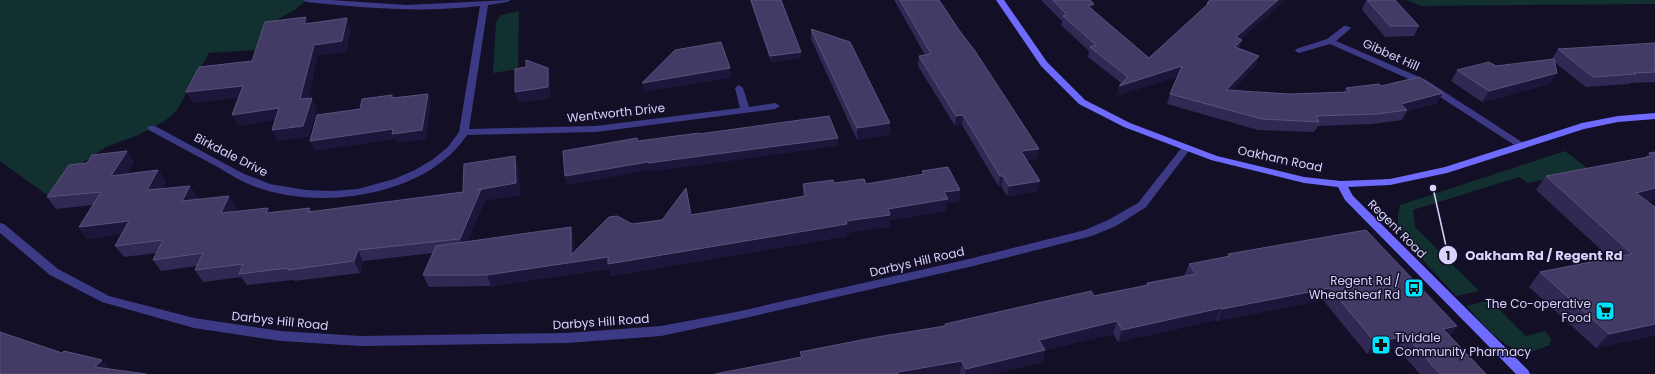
<svg xmlns="http://www.w3.org/2000/svg" width="1655" height="374" font-family="Poppins,sans-serif">
	<style>
		.green { fill: #12302f }
		.lines { fill: none; stroke-linecap: round; stroke-linejoin: round }
		.street { fill: #3d3a85; fill-rule: evenodd }
		.secondary { fill: #6f6bff; fill-rule: evenodd }
		.wall { fill: #312854 }
		.shaded-wall { fill: #1d163a }
		.building { fill: #433a66; stroke: #5a527e }
		.labels { text-anchor: middle; stroke-width: 3; stroke-linejoin: round; paint-order: stroke }
		.street-label { font-size: 12px; fill: #d9d4ff; stroke: #130f26 }
		.poi-label { font-size: 12px; fill: #d9d4ff; stroke: #130f26; text-anchor: end }
		.leader { fill: none; stroke: #d9d4ff; stroke-width: 1.5 }
		.callout-dot { fill: #d9d4ff; stroke: #130f26; stroke-width: 1.5 }
		.mark-label { font-size: 12px; text-anchor: middle; font-weight: bold; fill: #111 }
		.callout-label { font-size: 13px; text-anchor: middle; font-weight: bold; fill: #d9d4ff; stroke: #130f26; stroke-width: 3; stroke-linejoin: round; paint-order: stroke }
	</style>
	<rect width="100%" height="100%" fill="#130f26"/>
	<!-- green -->
	<g class="green">
		<polygon points="0,0 307,0 295,10 263,27 258,50 209,53 177,110 165,121 136,136 106,147 79,165 47,195 0,161"/>
		<polygon points="1406,0 1655,0 1655,4 1421,6"/>
		<polygon points="519,11 518,69 493,73 496,22 501,15"/>
		<path d="M 1565,151 L 1590,170 L 1527,183 L 1519,177 L 1413,210 L 1415,227 L 1479,291 L 1456,296 L 1406,242 C 1397,230 1396,220 1400,205 Z"/>
		<path d="M 1490,300 L 1526,336 L 1545,331 L 1551,339 L 1550,345 C 1542,348 1532,353 1523,352 C 1503,349 1480,320 1466,306 Z"/>
	</g>
	<g class="lines">
		<!-- street -->
		<g class="street">
			<path d="M 303,0 L 331,0 L 406,5 L 511,0 L 507,2 L 488,5 L 469,129 L 596,126 L 740,108 L 735,88 L 739,85 L 743,88 L 749,107 L 775,103 L 780,106 L 775,109 L 596,132 L 467,135 C 427,196 321,211 256,187 C 242,182 229,174 216,166 C 193,154 171,142 149,130 L 147,128 L 149,126 L 155,126 L 244,174 L 270,184 L 306,190 L 332,191 L 358,189 L 394,179 L 415,170 L 432,160 L 448,147 L 459,132 L 480,6 C 421,13 365,8 307,2 Z"/>
			<polygon points="1344,26 1347,26 1351,28 1336,41 1426,80 1525,144 1527,146 1525,148 1519,148 1420,84 1330,44 1299,53 1295,51 1296,49 1327,39"/>
			<polygon points="1186,145 1191,148 1146,207 1116,226 1092,236 969,267 736,320 661,336 567,343 361,346 281,341 194,328 102,302 50,275 0,233 0,223 4,224 58,269 109,296 194,318 281,331 361,336 567,333 661,326 736,312 969,259 1085,230 1108,220 1138,203 1183,146"/>
		</g>
		<!-- secondary -->
		<polygon class="secondary" points="996,0 1004,0 1047,62 1085,100 1130,123 1217,156 1304,177 1341,181 1390,179 1445,167 1582,123 1618,116 1655,113 1655,119 1618,122 1584,129 1447,173 1390,185 1348,187 1353,196 1528,370 1530,374 1516,374 1345,200 1338,187 1304,183 1211,160 1124,127 1079,104 1041,66"/>
	</g>
	<!-- wall -->
	<g class="wall">
		<polygon points="750,0 781,0 801,58 771,62"/>
		<polygon points="894,0 939,0 1037,159 1027,160 1038,191 1007,196 1001,186 999,187 962,125 955,126 918,66 919,56 925,55"/>
		<polygon points="1041,0 1090,0 1093,10 1149,58 1206,6 1207,3 1285,0 1241,39 1242,40 1239,48 1259,56 1255,66 1232,91 1289,94 1344,92 1346,88 1381,86 1437,103 1407,111 1402,120 1372,124 1318,126 1314,132 1258,130 1167,104 1170,94 1178,76 1116,96 1121,83 1088,57 1089,51 1061,25 1062,21"/>
		<polygon points="1366,0 1419,26 1414,36 1385,37 1362,10"/>
		<polygon points="811,29 890,123 890,134 857,140 811,39"/>
		<polygon points="1655,43 1655,82 1630,83 1629,84 1586,87 1554,62 1550,84 1482,102 1451,81 1457,70 1496,66 1552,59 1558,49"/>
		<polygon points="127,151 134,162 127,174 158,170 166,182 162,189 198,197 196,200 236,207 234,212 268,208 271,213 310,208 311,212 463,192 515,156 518,167 520,195 485,200 467,242 574,239 574,252 632,224 803,196 803,184 834,183 866,184 922,175 922,171 960,190 959,201 947,203 946,211 890,220 890,226 847,233 847,236 611,276 609,269 491,286 429,287 423,275 433,253 363,261 360,273 294,281 293,280 247,285 241,277 203,282 195,270 197,266 161,271 153,260 156,253 124,257 115,246 121,234 87,239 79,227 93,205 56,209 47,197 87,163"/>
		<polygon points="1655,152 1648,201 1655,335 1596,348 1529,287 1540,272 1610,258 1536,190 1546,176 1645,158 1649,153"/>
		<polygon points="1228,254 1457,326 1450,336 1486,374 1420,374 1397,348 1367,354 1323,300 1217,321 1216,320 1118,342 1113,334 1045,350 1042,362 992,374 960,374 960,373 954,374 715,374 801,357 800,352 945,326 945,324 1146,285 1147,283 1184,276 1189,264 1227,257"/>
	</g>
	<!-- shaded-wall -->
	<g class="shaded-wall">
		<polygon points="1278,0 1285,0 1232,47 1236,37"/>
		<polygon points="1094,4 1092,14 1088,6"/>
		<polygon points="306,17 310,27 304,24"/>
		<polygon points="347,18 351,29 347,52 318,56 306,110 300,99 314,45"/>
		<polygon points="1242,40 1238,49 1235,47"/>
		<polygon points="801,52 801,58 771,62 770,56"/>
		<polygon points="1259,56 1255,66 1223,101 1226,90"/>
		<polygon points="1182,66 1179,76 1116,96 1119,86"/>
		<polygon points="548,68 550,78 551,98 518,103 515,92"/>
		<polygon points="730,68 731,78 644,92 642,83"/>
		<polygon points="1557,73 1550,84 1482,102 1489,91"/>
		<polygon points="243,86 249,97 193,103 186,92"/>
		<polygon points="1443,93 1437,103 1407,111 1407,110 1401,104"/>
		<polygon points="428,94 431,104 426,139 396,143 395,139 315,151 310,141"/>
		<polygon points="312,98 317,109 309,137 278,141 272,130"/>
		<polygon points="279,108 285,119 238,126 232,115"/>
		<polygon points="963,115 962,125 955,126 956,116"/>
		<polygon points="890,123 890,134 857,140 857,128"/>
		<polygon points="838,138 838,146 650,172 650,170 567,185 565,176 648,162"/>
		<polygon points="1039,149 1037,159 1020,161 1021,151"/>
		<polygon points="127,151 134,162 119,187 111,176"/>
		<polygon points="515,156 518,167 520,195 485,200 464,250 460,239 477,190"/>
		<polygon points="158,170 166,182 155,202 147,190"/>
		<polygon points="1000,176 1003,176 1001,186 999,187"/>
		<polygon points="1040,181 1038,191 1007,196 1009,186"/>
		<polygon points="190,186 198,197 190,213 182,201"/>
		<polygon points="1655,186 1655,200 1625,207 1636,193"/>
		<polygon points="960,190 959,201 947,203 946,211 890,220 890,226 847,233 847,236 611,276 609,269 491,286 487,275 571,255 571,227 574,239 574,262 846,221 944,192"/>
		<polygon points="229,196 236,207 228,225 221,213"/>
		<polygon points="268,208 274,220 266,213"/>
		<polygon points="129,221 137,232 87,239 79,227"/>
		<polygon points="358,250 363,261 360,273 354,261"/>
		<polygon points="1330,288 1323,300 1217,321 1222,309"/>
		<polygon points="1221,308 1216,320 1118,342 1122,330"/>
		<polygon points="1117,321 1113,334 1045,350 1042,362 992,374 965,374 966,369 1039,340"/>
		<polygon points="1655,324 1655,335 1596,348 1609,334"/>
		<polygon points="1457,326 1448,339 1443,329"/>
		<polygon points="1406,336 1397,348 1367,354 1375,342"/>
		<polygon points="102,360 111,370 95,367"/>
		<polygon points="962,361 960,373 954,374 897,374 898,372"/>
	</g>
	<!-- building -->
	<g class="building">
		<polygon points="751,0 781,0 801,52 770,56"/>
		<polygon points="900,0 939,0 959,30 975,51 1039,149 1021,151 1040,181 1009,186 1003,176 1000,176 963,115 956,116 919,56 931,54"/>
		<polygon points="1053,0 1090,0 1094,4 1088,6 1149,58 1209,3 1207,3 1210,0 1278,0 1236,37 1242,40 1235,47 1259,56 1226,90 1289,94 1350,92 1346,88 1379,84 1381,86 1419,77 1443,93 1401,104 1407,110 1377,114 1316,116 1319,122 1262,119 1170,94 1182,66 1119,86 1128,77 1090,47 1096,45 1063,16 1067,15"/>
		<polygon points="1367,0 1395,0 1419,26 1390,26"/>
		<polygon points="306,17 304,24 347,18 342,41 314,45 300,99 312,98 303,126 272,130 279,108 232,115 243,86 186,92 199,67 252,61 265,22"/>
		<polygon points="811,29 850,42 890,123 857,128"/>
		<polygon points="721,42 730,68 642,83 675,50"/>
		<polygon points="1655,43 1655,72 1634,73 1636,74 1593,77 1558,49"/>
		<polygon points="1554,59 1557,73 1489,91 1457,70 1489,62 1496,66"/>
		<polygon points="526,60 548,68 548,87 515,92 515,69 526,67"/>
		<polygon points="428,94 422,130 392,134 393,129 310,141 317,115 360,109 362,99 392,95 392,98"/>
		<polygon points="829,116 838,138 648,163 648,162 565,176 563,151 637,138 638,141 699,133 699,134"/>
		<polygon points="127,151 111,176 158,170 147,190 190,186 182,201 229,196 221,213 268,208 266,213 310,208 308,212 463,192 464,164 515,156 516,183 477,190 481,189 460,239 358,250 354,261 288,270 288,268 239,274 243,264 195,270 203,253 153,260 163,240 115,246 129,221 79,227 101,192 47,197 69,165 87,163 92,155"/>
		<polygon points="1655,152 1655,188 1636,193 1655,207 1655,324 1609,334 1540,272 1632,254 1546,176 1653,156 1649,153"/>
		<polygon points="948,167 960,190 944,192 948,199 888,209 890,215 846,221 847,224 608,264 608,257 487,275 423,275 436,246 571,227 571,255 609,217 617,216 632,224 662,220 686,188 691,215 806,196 803,184 833,180 834,183 864,179 866,184 924,174 922,171"/>
		<polygon points="1366,230 1457,326 1443,329 1486,374 1440,374 1406,336 1375,342 1330,288 1222,309 1221,308 1122,330 1117,321 1039,340 1045,350 966,369 962,361 898,372 898,374 715,374 802,357 800,352 877,337 945,326 945,324 1091,291 1094,296 1148,285 1147,283 1196,274 1189,264 1230,256 1228,254"/>
		<polygon points="0,332 62,353 64,351 102,360 95,367 146,374 0,374"/>
	</g>
	<!-- icons -->
	<defs>
		<g id="bus-square" transform="scale(1)"><rect x="-9" y="-9" width="18" height="18" rx="4" fill="#00e5ff" stroke="#130f26"/><path d="M-5-6H5V4H4V6H2V4H-2V6H-4V4H-5ZM-3.5-4V0h7V-4ZM-3.5 1.2v1.5H-2V1.2ZM2 1.2v1.5H3.5V1.2Z" fill="#111"/></g>
		<g id="supermarket-square" transform="scale(1)"><rect x="-9" y="-9" width="18" height="18" rx="4" fill="#00e5ff" stroke="#130f26"/><path d="M-6-5.5h2.5l.6 2H6L4.5 2H-2.5L-4.4-4H-6ZM-1.5 3.2a1.3 1.3 0 1 0 .1 0ZM3 3.2a1.3 1.3 0 1 0 .1 0Z" fill="#111"/></g>
		<g id="pharmacy-square" transform="scale(1)"><rect x="-9" y="-9" width="18" height="18" rx="4" fill="#00e5ff" stroke="#130f26"/><path d="M-2-6h4v4h4v4h-4v4h-4v-4h-4v-4h4Z" fill="#111"/></g>
	</defs>
	<g fill-rule="evenodd">
		<use href="#bus-square" x="1414" y="288"/>
		<use href="#supermarket-square" x="1605" y="311"/>
		<use href="#pharmacy-square" x="1381" y="345"/>
	</g>
	<g class="labels">
		<!-- street labels -->
		<g class="street-label">
			<text transform="translate(1391 55) rotate(24)" y="4">Gibbet Hill</text>
			<text transform="translate(616 113) rotate(-6)" y="4">Wentworth Drive</text>
			<text transform="translate(231 155) rotate(27)" y="4">Birkdale Drive</text>
			<text transform="translate(1280 159) rotate(12)" y="4">Oakham Road</text>
			<text transform="translate(1397 229) rotate(45)" y="4">Regent Road</text>
			<text transform="translate(917 262) rotate(-13)" y="4">Darbys Hill Road</text>
			<text transform="translate(280 321) rotate(6)" y="4">Darbys Hill Road</text>
			<text transform="translate(601 322) rotate(-4)" y="4">Darbys Hill Road</text>
		</g>
		<!-- poi labels -->
		<g class="poi-label">
			<text x="1400" y="285">Regent Rd /<tspan x="1400" dy="14">Wheatsheaf Rd</tspan></text>
			<text x="1591" y="308">The Co-operative<tspan x="1591" dy="14">Food</tspan></text>
			<text x="1395" y="342" text-anchor="start">Tividale<tspan x="1395" dy="14">Community Pharmacy</tspan></text>
		</g>
	</g>
	<!-- callouts -->
	<path class="leader" d="M1433 188L1448 255"/>
	<g class="callout-dot">
		<circle cx="1433" cy="188" r="4"/>
		<circle cx="1448" cy="255" r="10"/>
	</g>
	<g class="mark-label">
		<text x="1448" y="260">1</text>
	</g>
	<g class="callout-label">
		<text x="1544" y="260">Oakham Rd / Regent Rd</text>
	</g>
</svg>
